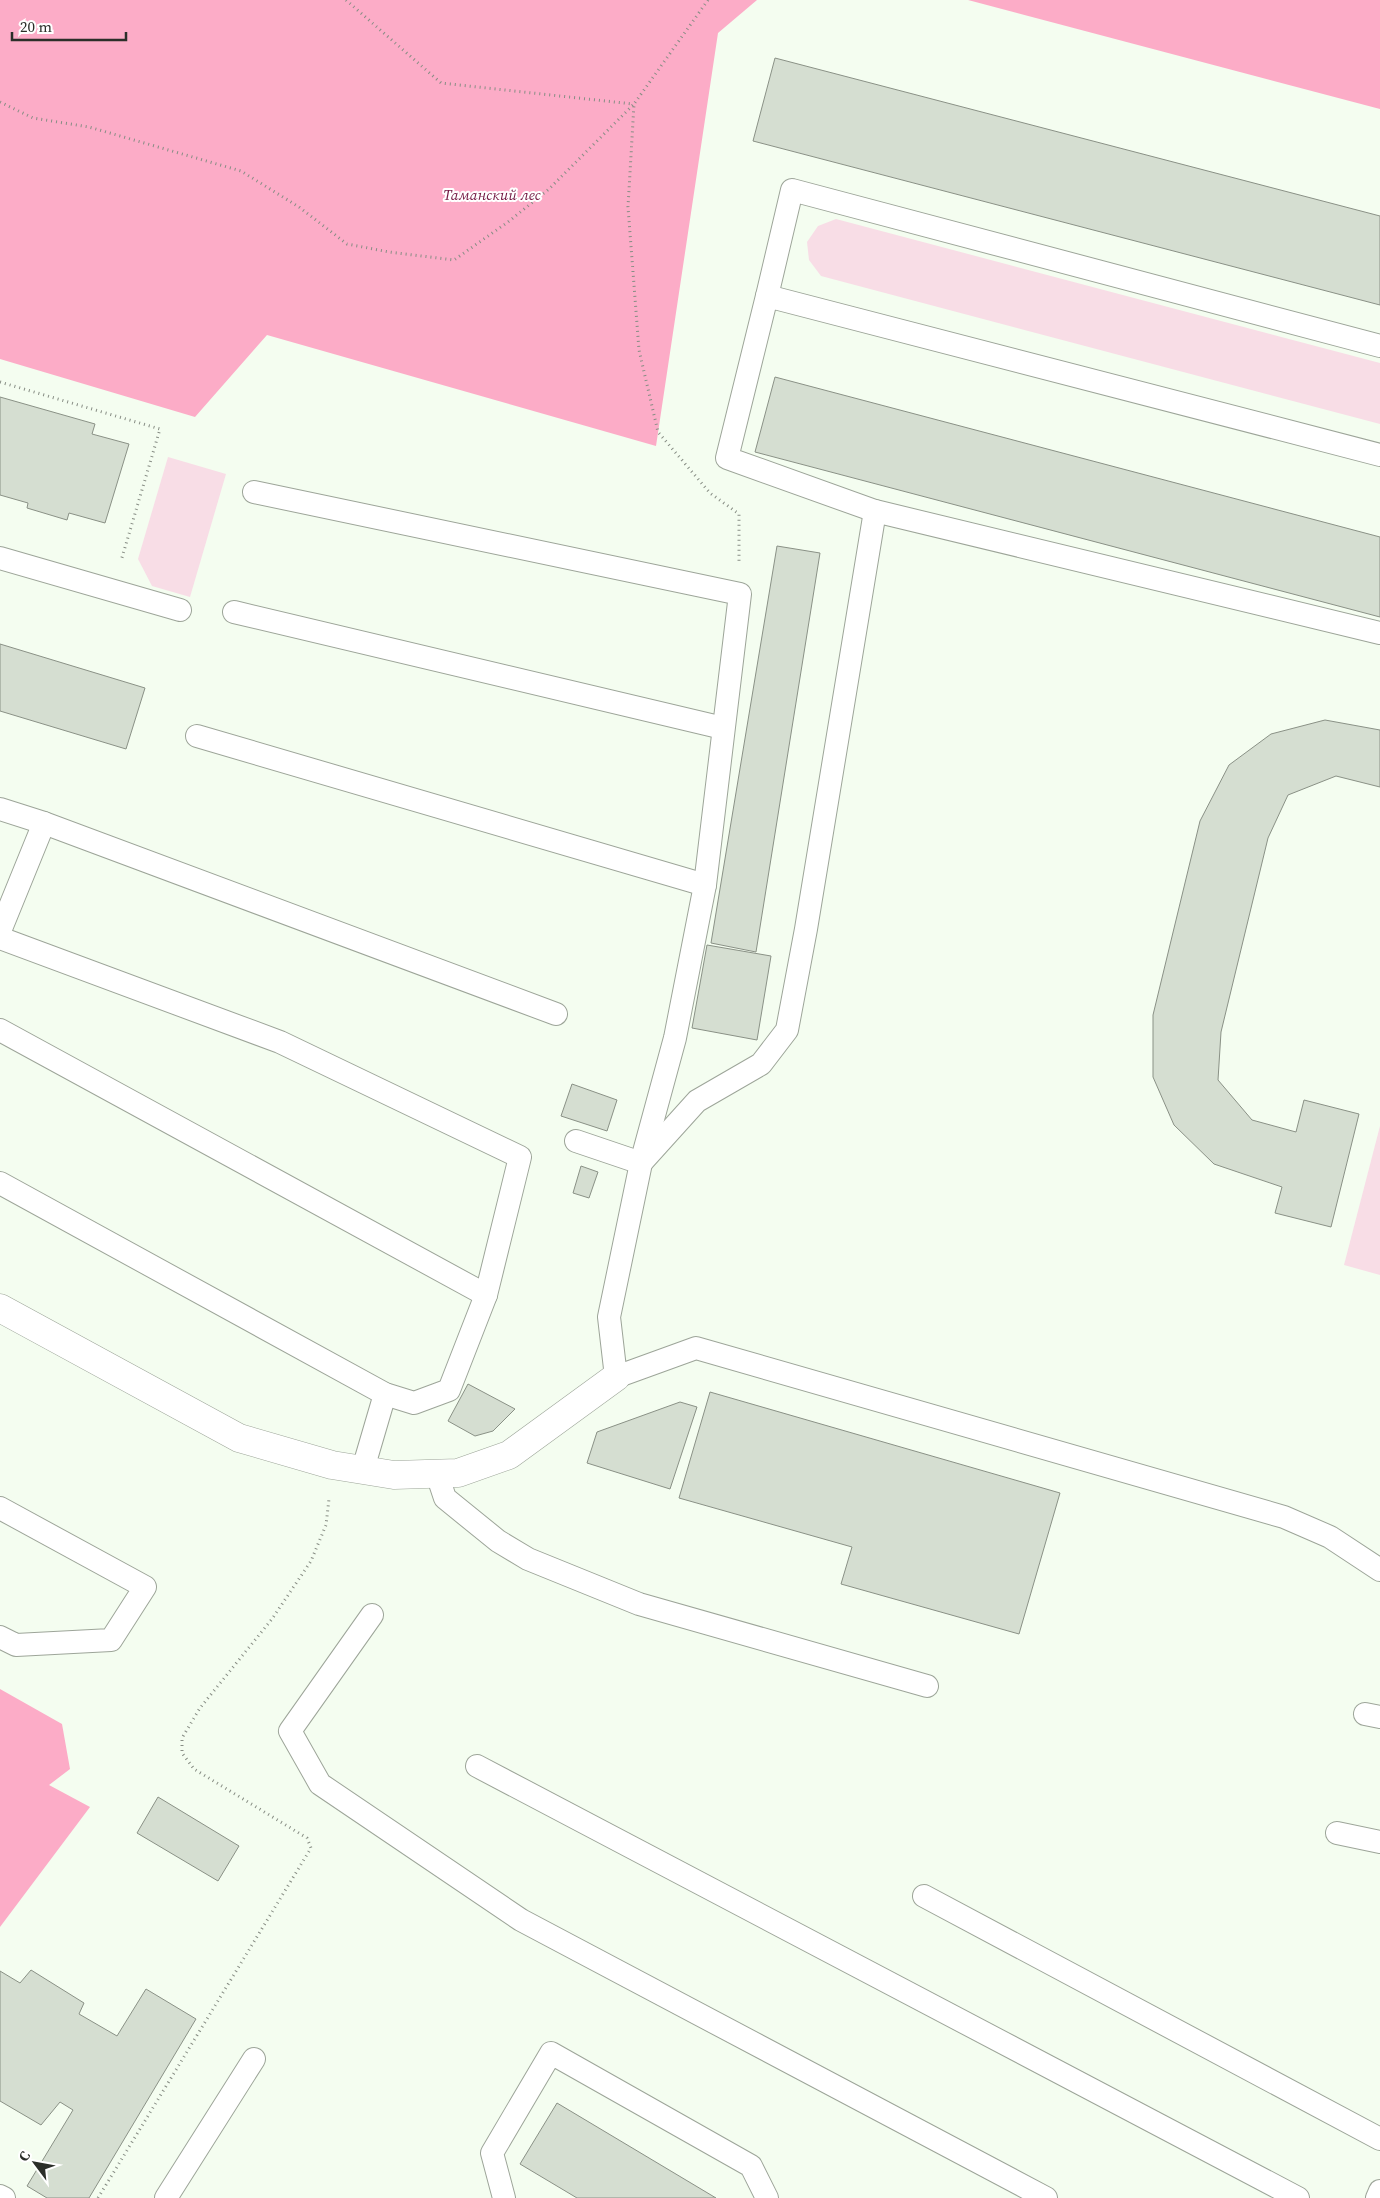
<svg xmlns="http://www.w3.org/2000/svg" width="1380" height="2198" font-family="'Source Serif 4',serif">
	<style>
		.green { fill: #f8dde6 }
		.forest { fill: #fcacc7 }
		.building { fill: #d5ded1; stroke: #8a9186 }
		.lines { fill: none; stroke-linecap: round; stroke-linejoin: round }
		.service-casing { stroke: #9da599; stroke-width: 24 }
		.minor-casing { stroke: #9da599; stroke-width: 29 }
		.path { stroke: #878d84; stroke-width: 3; stroke-dasharray: 1 4; stroke-linecap: butt }
		.service { stroke: #fff; stroke-width: 22 }
		.minor { stroke: #fff; stroke-width: 28 }
		.labels { text-anchor: middle; stroke-width: 4; stroke-linejoin: round; paint-order: stroke }
		.park-label { font-size: 15px; font-style: italic; fill: #741943; stroke: #fff }
	</style>
	<rect width="100%" height="100%" fill="#f4fdf0"/>
	<!-- green -->
	<g class="green">
		<polygon points="836,219 1380,363 1380,424 821,276 809,260 807,242 818,226"/>
		<polygon points="168,457 226,474 190,597 152,586 138,559"/>
		<polygon points="1380,1126 1380,1275 1344,1265"/>
	</g>
	<!-- forest -->
	<g class="forest">
		<polygon points="0,0 757,0 718,33 656,446 267,335 195,417 0,359"/>
		<polygon points="968,0 1380,0 1380,109"/>
		<polygon points="0,1689 62,1724 70,1769 49,1785 90,1807 0,1927"/>
	</g>
	<!-- building -->
	<g class="building">
		<polygon points="775,58 1380,216 1380,305 753,141"/>
		<polygon points="775,377 1380,537 1380,617 755,452"/>
		<polygon points="0,397 95,424 92,434 129,444 105,523 69,513 67,520 27,508 28,503 0,495"/>
		<polygon points="777,546 820,553 756,952 711,943"/>
		<polygon points="0,644 145,688 126,749 0,711"/>
		<polygon points="1325,720 1380,730 1380,787 1336,776 1288,795 1268,838 1221,1032 1218,1080 1252,1120 1296,1132 1304,1100 1359,1114 1331,1227 1275,1213 1282,1187 1214,1164 1174,1125 1153,1077 1153,1015 1200,821 1229,765 1271,734"/>
		<polygon points="707,945 771,956 757,1040 692,1028"/>
		<polygon points="572,1084 617,1100 607,1131 561,1116"/>
		<polygon points="581,1166 598,1172 589,1198 573,1193"/>
		<polygon points="468,1384 515,1409 493,1431 475,1436 448,1421"/>
		<polygon points="710,1392 1060,1493 1019,1634 841,1584 852,1547 679,1498"/>
		<polygon points="680,1402 697,1407 670,1489 587,1463 597,1432"/>
		<polygon points="158,1797 239,1846 218,1881 137,1833"/>
		<polygon points="31,1970 84,2003 79,2014 117,2036 146,1989 196,2019 89,2198 47,2198 27,2186 73,2110 60,2102 41,2125 0,2101 0,1971 20,1983"/>
		<polygon points="557,2103 716,2198 577,2198 520,2164"/>
	</g>
	<g class="lines">
		<!-- service casing -->
		<g class="service-casing">
			<g id="service">
				<polyline points="767,296 792,190 1380,346"/>
				<polyline points="1380,455 767,296 727,458 875,511 1380,633"/>
				<polyline points="254,492 740,594 705,885 675,1038 641,1163 609,1317 616,1377 696,1348 1284,1517 1330,1537 1380,1570"/>
				<polyline points="0,558 180,610"/>
				<polyline points="234,612 723,728"/>
				<polyline points="197,736 705,885"/>
				<polyline points="0,809 44,823 556,1014"/>
				<polyline points="0,931 44,823"/>
				<polyline points="0,938 280,1042 520,1157 486,1295 449,1390 414,1403 385,1394 0,1183"/>
				<polyline points="0,1030 486,1295"/>
				<polyline points="576,1141 641,1163 697,1101 761,1064 787,1030 806,929 875,511"/>
				<polyline points="363,1469 385,1394"/>
				<polyline points="437,1474 445,1498 498,1541 528,1559 639,1604 927,1686"/>
				<polyline points="0,1508 145,1587 111,1640 16,1645 0,1637"/>
				<polyline points="372,1615 290,1731 320,1784 521,1920 1046,2198"/>
				<polyline points="1365,1714 1380,1717"/>
				<polyline points="477,1766 1298,2198"/>
				<polyline points="1337,1833 1380,1842"/>
				<polyline points="924,1896 1380,2139"/>
				<polyline points="0,2196 4,2198"/>
				<polyline points="166,2198 254,2059"/>
				<polyline points="504,2198 492,2153 551,2053 751,2166 767,2198"/>
				<polyline points="1377,2198 1380,2191"/>
			</g>
		</g>
		<!-- minor casing -->
		<g class="minor-casing">
			<polyline id="minor" points="0,1308 239,1438 332,1465 394,1475 458,1473 509,1455 616,1377"/>
		</g>
		<!-- path -->
		<g class="path">
			<polyline points="346,0 441,83 633,104"/>
			<polyline points="708,0 634,104 628,207 639,350 658,432 710,493 739,514 739,563"/>
			<polyline points="0,102 33,118 89,127 241,171 299,207 347,244 389,252 454,260 508,222 549,189 634,104"/>
			<polyline points="0,382 160,429 121,561"/>
			<polyline points="98,2198 311,1848 307,1838 194,1769 182,1753 182,1738 200,1708 272,1619 311,1561 326,1525 329,1499"/>
		</g>
		<!-- service -->
		<use href="#service" class="service"/>
		<!-- minor -->
		<use href="#minor" class="minor"/>
	</g>
	<g class="labels">
		<!-- park labels -->
		<g class="park-label">
			<text x="492" y="200">Таманский лес</text>
		</g>
	</g>
	<!-- north arrow -->
	<g transform="translate(35 2163) rotate(302)" stroke="#ffffff" stroke-width="4" paint-order="stroke">
	<path d="M0-4L9 19L0 12L-9 19Z" fill="#2b2e29"/>
	<text y="-8" font-size="14" font-weight="bold" text-anchor="middle" fill="#2b2e29">С</text>
	</g>
	<!-- scale -->
	<path d="M12 32v8h114v-8" fill="none" stroke="#2b2e29" stroke-width="2.5"/>
	<text x="20" y="32" font-size="15" fill="#2b2e29" stroke="#ffffff" stroke-width="4" paint-order="stroke">20 m</text>
</svg>
